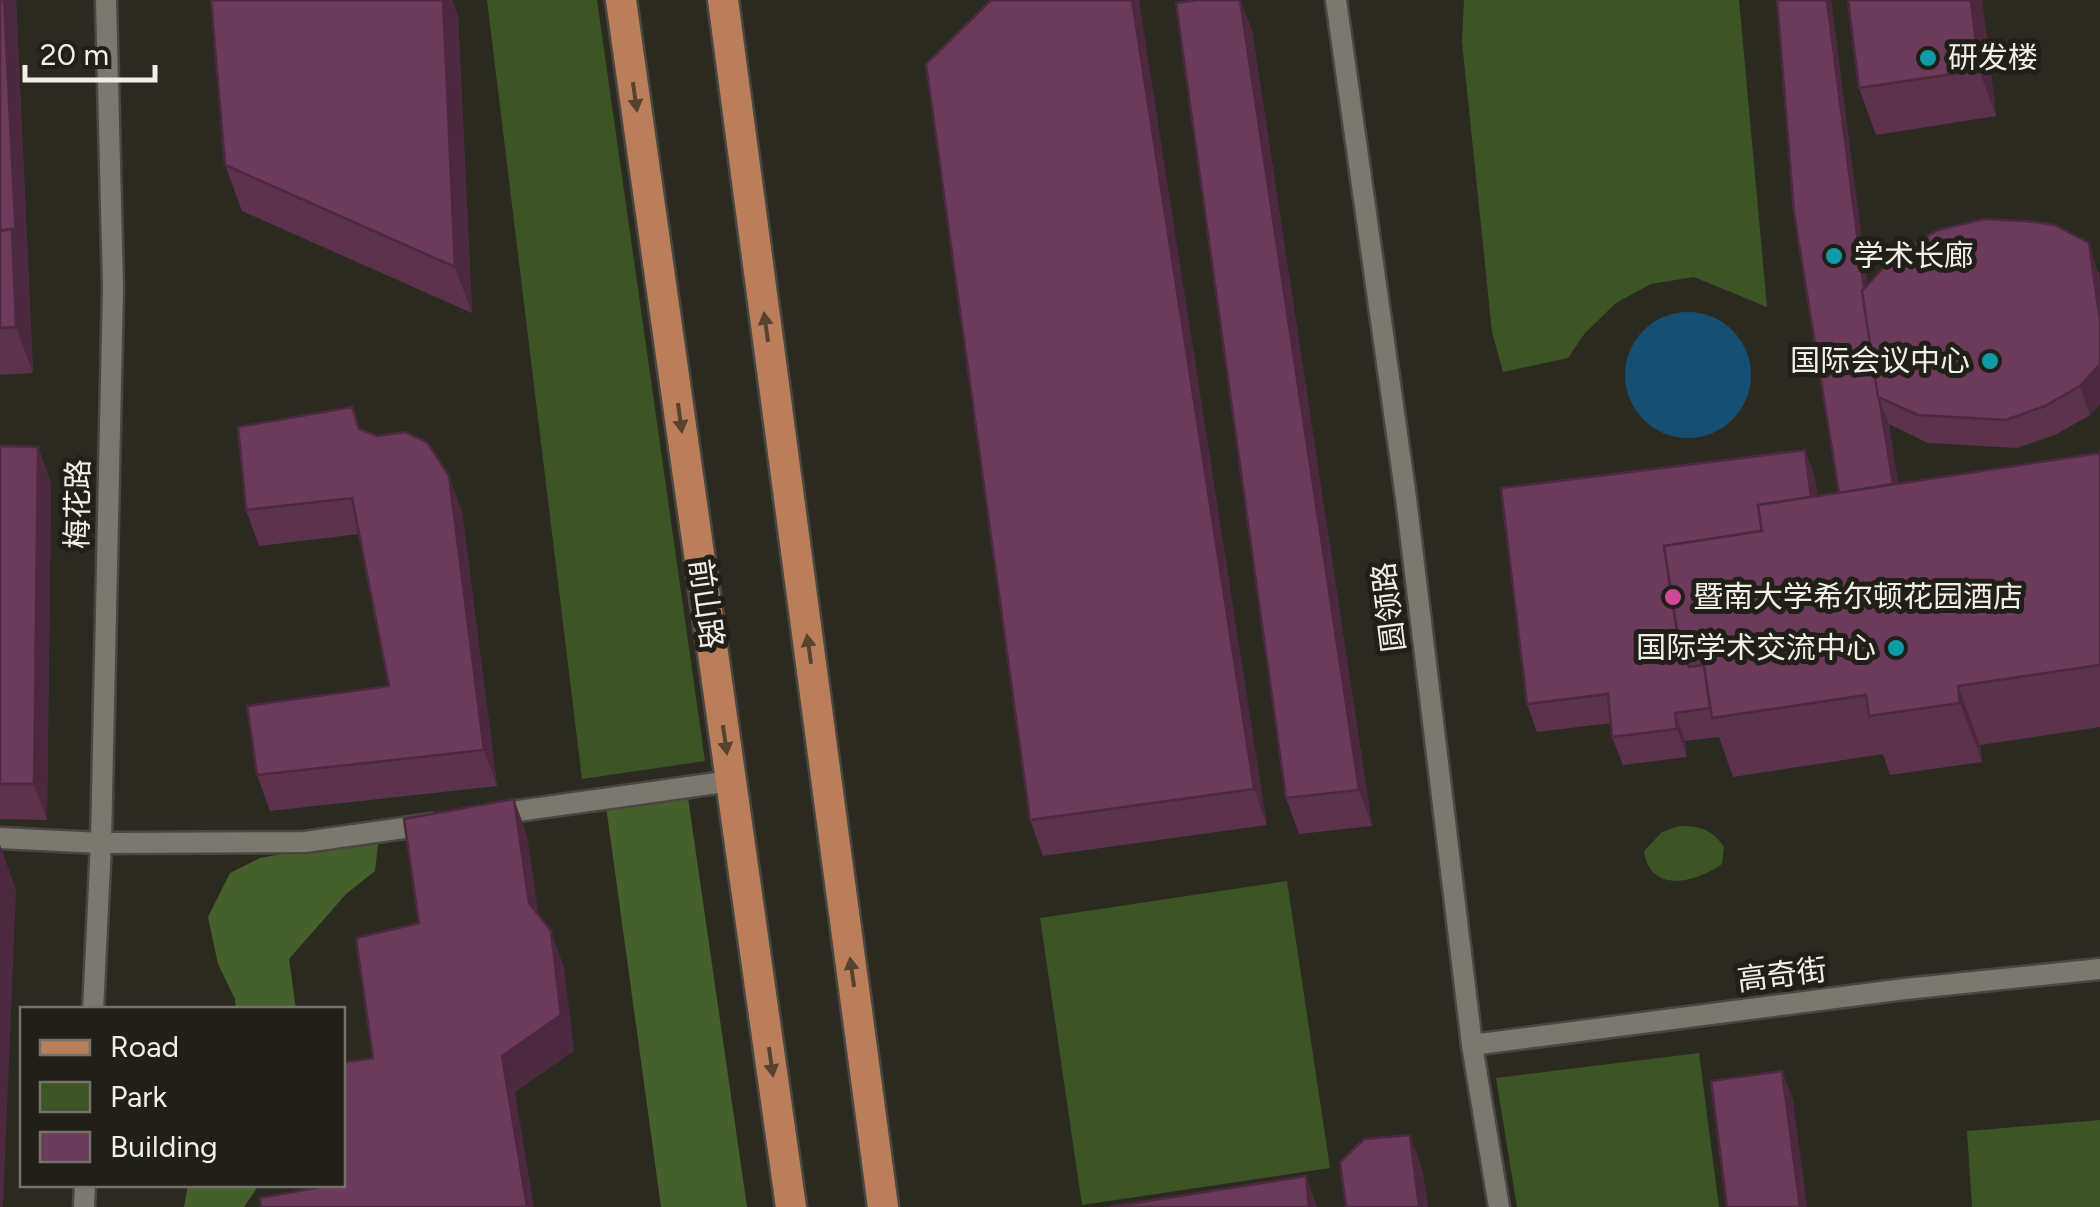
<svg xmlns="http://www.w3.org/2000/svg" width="2100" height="1207" font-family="Figtree,'Noto Sans SC',sans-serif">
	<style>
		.green { fill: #3d5425 }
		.forest { fill: #46602c }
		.water { fill: #154f73 }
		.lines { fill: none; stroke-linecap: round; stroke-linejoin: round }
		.service-casing { stroke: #494740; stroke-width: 25 }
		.primary-casing { stroke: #494740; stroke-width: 35 }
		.service { stroke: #7b796f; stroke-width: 20 }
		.primary { stroke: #ba7e5a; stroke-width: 30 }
		.wall { fill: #5d324d }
		.shaded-wall { fill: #4c293f }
		.building { fill: #6c3a5a; stroke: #4c293f; stroke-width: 2.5 }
		.oneway { fill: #57412f }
		.culture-dot { fill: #0f9aa8; stroke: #212018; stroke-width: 4 }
		.hotel-dot { fill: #d1479c; stroke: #212018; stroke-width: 4 }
		.labels { text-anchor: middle; stroke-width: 10; stroke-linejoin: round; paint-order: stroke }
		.poi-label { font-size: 30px; fill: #efeee8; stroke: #212018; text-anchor: start }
		.street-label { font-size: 30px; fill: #efeee8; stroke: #212018 }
	</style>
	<rect width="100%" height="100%" fill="#2b2a21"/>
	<!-- green -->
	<g class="green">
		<polygon points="487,0 597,0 705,761 582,779"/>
		<polygon points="1464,0 1739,0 1767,307 1694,277 1651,284 1616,303 1585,333 1568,358 1503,372 1492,332 1462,42"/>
		<path d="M 1679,826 C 1700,826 1712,829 1724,847 L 1722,864 C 1695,883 1650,894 1644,851 L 1662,832 Z"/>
		<polygon points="1287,881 1330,1168 1082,1205 1040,918"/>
		<polygon points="1699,1053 1719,1207 1517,1207 1496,1078"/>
		<polygon points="2100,1120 2100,1207 1972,1207 1967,1131"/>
	</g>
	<!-- forest -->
	<g class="forest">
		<polygon points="688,798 747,1207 661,1207 606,806"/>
		<polygon points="379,836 375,871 346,894 289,959 296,1009 236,1009 235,999 218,964 208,917 230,873 260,858"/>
		<polygon points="188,1185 188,1184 259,1185 244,1207 184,1207"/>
	</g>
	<!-- water -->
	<circle class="water" cx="1688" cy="375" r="63"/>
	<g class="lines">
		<!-- service casing -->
		<g class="service-casing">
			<g id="service">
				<polyline points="1336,0 1406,498 1472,1045 1499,1207"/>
				<polyline points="490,815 731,781"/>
				<polyline points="0,838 101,843 305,842 432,824"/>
				<polyline points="93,1010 101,843 113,288 106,0"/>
				<polyline points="1472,1045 1905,989 2100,969"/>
				<polyline points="84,1207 85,1184"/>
			</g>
		</g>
		<!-- primary casing -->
		<g class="primary-casing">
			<g id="primary">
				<polyline points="621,0 791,1207"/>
				<polyline points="723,0 883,1207"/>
			</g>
		</g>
		<!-- service -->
		<use href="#service" class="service"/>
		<!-- primary -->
		<use href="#primary" class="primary"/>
	</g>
	<!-- wall -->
	<g class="wall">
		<polygon points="0,0 16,0 33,373 0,375"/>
		<polygon points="211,0 452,0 458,16 472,313 242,211 225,165"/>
		<polygon points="991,0 1267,825 1043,856 1030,820"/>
		<polygon points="1777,0 1831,0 1867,285 2099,272 2100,404 2090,415 2055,435 2017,448 1928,443 1889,424 1898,484 2100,453 2100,727 1980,745 1982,762 1890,775 1883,754 1733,777 1719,737 1685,741 1687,757 1623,765 1612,737 1611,723 1537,732 1527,704 1805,450 1815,478 1817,496 1839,493"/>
		<polygon points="1847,0 1982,0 1996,116 1876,135 1859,88"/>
		<polygon points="1252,30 1372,826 1299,834 1286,798"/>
		<polygon points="360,430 462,512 497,786 270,811 257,775 389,686 359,534 259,546 246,510"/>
		<polygon points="0,446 38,447 51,483 47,820 0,819"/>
	</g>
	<!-- shaded-wall -->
	<g class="shaded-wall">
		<polygon points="0,0 16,0 33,373 16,327"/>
		<polygon points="443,0 452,0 458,16 472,313 455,267"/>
		<polygon points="1132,0 1139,0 1267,825 1254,789"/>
		<polygon points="1240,0 1252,30 1372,826 1359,790"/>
		<polygon points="1827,0 1831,0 1867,279 1885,400 1880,397 1859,259"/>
		<polygon points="1971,0 1982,0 1996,116 1979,70"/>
		<polygon points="2089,243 2100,279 2100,321"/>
		<polygon points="2100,364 2100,404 2090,415 2080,386"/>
		<polygon points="1881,405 1889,424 1907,544 1900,524"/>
		<polygon points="38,447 51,483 47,820 34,784"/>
		<polygon points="1805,450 1815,478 1825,557 1814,528"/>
		<polygon points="449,476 462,512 497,786 484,750"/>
		<polygon points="1958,686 1980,745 1982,762 1960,703"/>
		<polygon points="1675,713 1685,741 1687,757 1677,729"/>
		<polygon points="514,799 527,835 542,939 529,903"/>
		<polygon points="0,845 16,890 3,1207 0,1207"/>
		<polygon points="551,931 564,967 574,1051 515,1092 534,1207 527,1207 502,1056"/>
		<polygon points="1782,1071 1793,1099 1807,1207 1800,1207"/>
		<polygon points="1410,1135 1423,1171 1428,1207 1419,1207"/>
		<polygon points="1306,1176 1317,1207 1309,1207"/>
	</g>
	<!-- building -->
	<g class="building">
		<polygon points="0,0 4,0 16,240 12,229 0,231"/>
		<polygon points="211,0 443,0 455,267 225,165"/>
		<polygon points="991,0 1132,0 1254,789 1030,820 926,64"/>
		<polygon points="1197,0 1240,0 1359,790 1286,798 1176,3"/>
		<polygon points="1777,0 1827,0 1864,289 1862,291 1893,484 1839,493 1794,213"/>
		<polygon points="1848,0 1971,0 1979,70 1859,88"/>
		<polygon points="1984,219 2026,221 2055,225 2089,243 2100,321 2100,364 2080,386 2045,406 2006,420 1918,415 1878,397 1862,291 1896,254 1938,230"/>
		<polygon points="12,229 16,327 0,328 0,231"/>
		<polygon points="352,407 359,429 377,436 405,432 427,442 449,476 484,750 257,775 247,706 389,686 352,498 246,510 238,427"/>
		<polygon points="0,446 38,447 34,784 0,784"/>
		<polygon points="1805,450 1811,497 1758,505 1762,531 1664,546 1678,637 1689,667 1704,665 1710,708 1675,713 1677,729 1612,737 1608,694 1527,704 1501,488"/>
		<polygon points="2100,453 2100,665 1958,686 1960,703 1869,716 1866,695 1712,718 1699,633 1678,637 1664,546 1762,531 1758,505"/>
		<polygon points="514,799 529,903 551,931 561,1015 502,1056 527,1207 261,1207 260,1198 326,1186 326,1184 342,1184 342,1063 373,1058 356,938 419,923 404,819"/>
		<polygon points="1782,1071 1800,1207 1727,1207 1711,1081"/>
		<polygon points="1410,1135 1419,1207 1346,1207 1340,1162 1364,1139"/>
		<polygon points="1306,1176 1309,1207 1110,1207"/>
	</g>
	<!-- one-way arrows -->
	<defs><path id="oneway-solid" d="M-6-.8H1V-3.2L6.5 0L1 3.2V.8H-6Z" transform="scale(2.5)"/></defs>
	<g class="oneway">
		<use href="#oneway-solid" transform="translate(635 97) rotate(82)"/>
		<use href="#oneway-solid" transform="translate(766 327) rotate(-98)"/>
		<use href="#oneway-solid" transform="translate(680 418) rotate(82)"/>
		<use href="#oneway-solid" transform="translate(809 649) rotate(-98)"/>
		<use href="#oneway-solid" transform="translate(725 740) rotate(82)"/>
		<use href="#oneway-solid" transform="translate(852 972) rotate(-98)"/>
		<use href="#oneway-solid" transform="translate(771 1062) rotate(82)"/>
	</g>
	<!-- markers -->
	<g class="culture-dot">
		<circle cx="1928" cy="58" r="10"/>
		<circle cx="1834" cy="256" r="10"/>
		<circle cx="1990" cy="361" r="10"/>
		<circle cx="1896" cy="648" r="10"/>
	</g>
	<circle class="hotel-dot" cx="1673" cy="597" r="10"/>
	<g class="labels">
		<!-- poi labels -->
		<g class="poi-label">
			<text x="1948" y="68">研发楼</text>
			<text x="1854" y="266">学术长廊</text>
			<text x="1970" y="371" text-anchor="end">国际会议中心</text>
			<text x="1693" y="607">暨南大学希尔顿花园酒店</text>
			<text x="1876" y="658" text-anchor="end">国际学术交流中心</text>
		</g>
		<!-- street labels -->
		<g class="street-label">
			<text transform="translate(78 504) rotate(-89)" y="10">梅花路</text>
			<text transform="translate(706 604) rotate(82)" y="10">前山路</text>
			<text transform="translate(1389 607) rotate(-97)" y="10">圆领路</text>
			<text transform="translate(1782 975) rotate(-7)" y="10">高奇街</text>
		</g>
	</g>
	<!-- legend -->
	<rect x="20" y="1007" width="325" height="180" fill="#212018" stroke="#73726b" stroke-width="2.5"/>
	<rect x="40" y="1040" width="50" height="15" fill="#ba7e5a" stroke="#73726b" stroke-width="2.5"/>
	<text x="110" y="1057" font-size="30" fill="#efeee8">Road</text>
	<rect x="40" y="1082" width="50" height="30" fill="#3d5425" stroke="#73726b" stroke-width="2.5"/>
	<text x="110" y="1107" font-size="30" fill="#efeee8">Park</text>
	<rect x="40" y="1132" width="50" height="30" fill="#6c3a5a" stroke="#73726b" stroke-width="2.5"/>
	<text x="110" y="1157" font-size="30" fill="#efeee8">Building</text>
	<!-- scale -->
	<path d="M25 65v15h130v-15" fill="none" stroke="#efeee8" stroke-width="5"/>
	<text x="40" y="65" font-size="30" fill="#efeee8" stroke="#212018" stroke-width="8" paint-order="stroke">20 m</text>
</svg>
